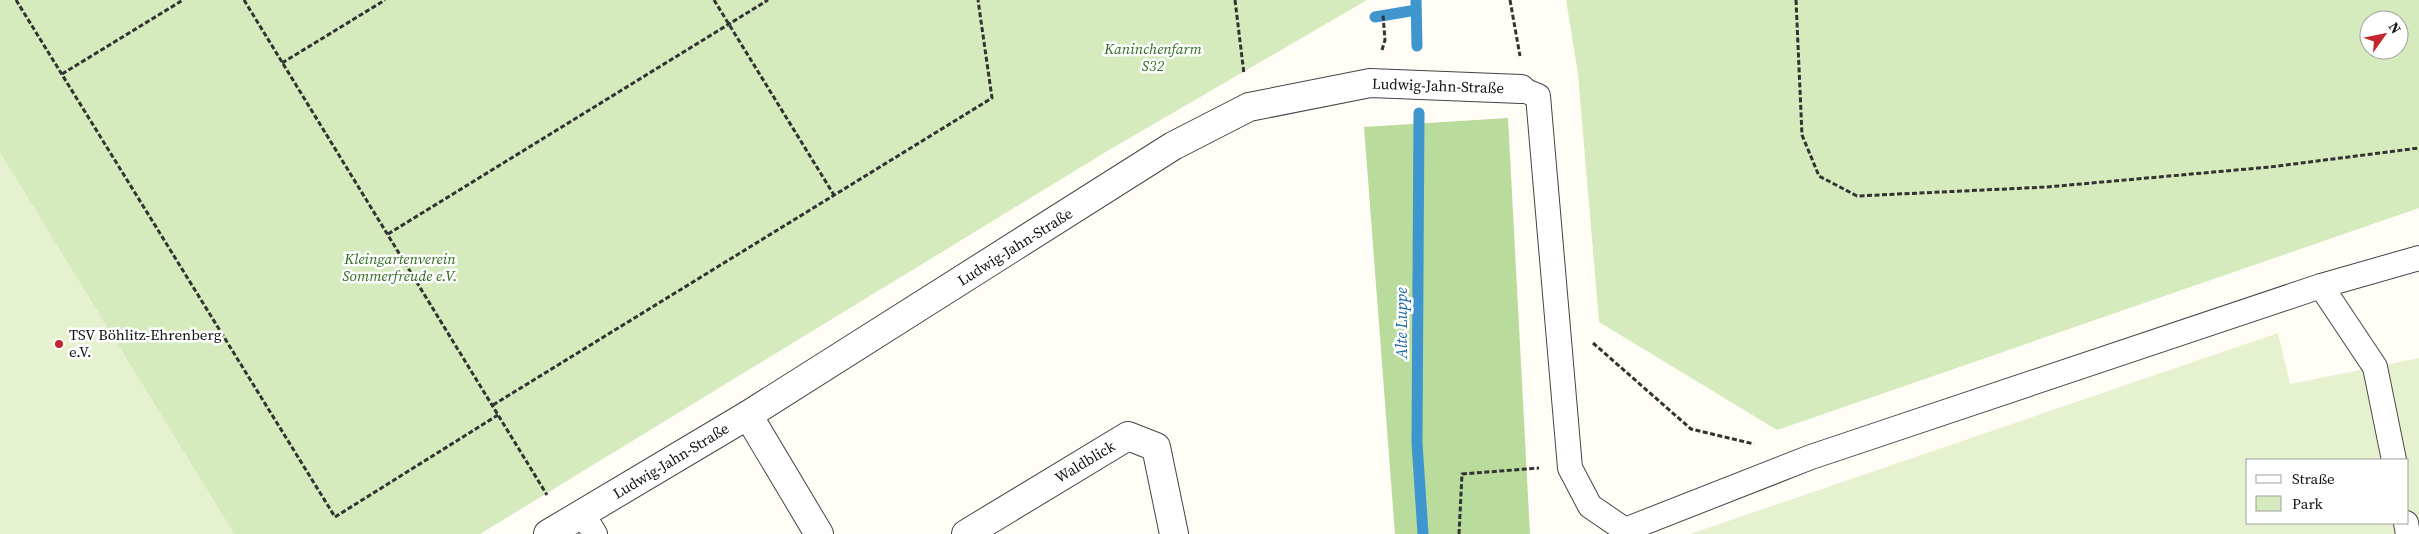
<svg xmlns="http://www.w3.org/2000/svg" width="2419" height="534" font-family="'Source Serif 4',serif">
	<style>
		.green { fill: #d5ebbd; fill-rule: evenodd }
		.forest { fill: #b9dc9c }
		.pitch { fill: #e6f2cf; fill-rule: evenodd }
		.lines { fill: none; stroke-linecap: round; stroke-linejoin: round }
		.stream { stroke: #3f96cf; stroke-width: 11 }
		.service-casing { stroke: #444; stroke-width: 26 }
		.minor-casing { stroke: #444; stroke-width: 30 }
		.path { stroke: #333; stroke-width: 3; stroke-dasharray: 5 2.5; stroke-linecap: butt }
		.service { stroke: #fff; stroke-width: 24 }
		.minor { stroke: #fff; stroke-width: 28 }
		.poi-dot { fill: #c4262e; stroke: #fff; stroke-width: 2 }
		.labels { text-anchor: middle; stroke-width: 5; stroke-linejoin: round; paint-order: stroke }
		.park-label { font-size: 15px; font-style: italic; fill: #2f6b1f; stroke: #fff }
		.street-label { font-size: 15px; fill: #111; stroke: #fff }
		.poi-label { font-size: 15px; fill: #111; stroke: #fff; text-anchor: start }
		.water-label { font-size: 16px; font-style: italic; fill: #1768a6; stroke: #fff }
	</style>
	<rect width="100%" height="100%" fill="#fffdf5"/>
	<!-- green -->
	<g class="green">
		<polygon points="0,0 1367,0 1109,150 480,534 234,534 0,153"/>
		<path d="M 1566,0 L 2419,0 L 2419,208 L 1777,430 L 1599,322 L 1578,74 ZM 2369,20 L 2399,20 L 2399,50 L 2369,50 Z"/>
	</g>
	<!-- forest -->
	<polygon class="forest" points="1508,118 1530,534 1395,534 1364,127"/>
	<!-- pitch -->
	<g class="pitch">
		<polygon points="0,153 234,534 0,534"/>
		<path d="M 2278,333 L 2290,384 L 2419,358 L 2419,534 L 1690,534 ZM 2248,460 L 2408,460 L 2408,523 L 2248,523 Z"/>
	</g>
	<g class="lines">
		<!-- stream -->
		<g class="stream">
			<polyline points="1416,0 1417,46"/>
			<polyline points="1375,17 1416,10"/>
			<polyline points="1419,113 1417,443 1423,534"/>
		</g>
		<!-- service casing -->
		<g class="service-casing">
			<g id="service">
				<polyline points="1521,89 1538,96 1570,468 1590,506 1625,530 1627,534"/>
				<polyline points="2321,286 2375,367 2394,460"/>
				<polyline points="582,513 595,534"/>
				<polyline points="2406,523 2408,534"/>
				<polyline points="1625,530 1811,457 2321,286 2419,258"/>
			</g>
		</g>
		<!-- minor casing -->
		<g class="minor-casing">
			<g id="minor">
				<polyline points="748,415 819,534"/>
				<polyline points="548,534 748,415 1173,146 1249,107 1370,83 1521,89"/>
				<polyline points="966,534 1128,436 1156,447 1174,534"/>
			</g>
		</g>
		<!-- path -->
		<g class="path">
			<polyline points="16,0 335,517 498,415"/>
			<polyline points="244,0 547,495"/>
			<polyline points="714,0 834,195"/>
			<polyline points="1235,0 1244,74"/>
			<polyline points="1510,0 1520,56"/>
			<polyline points="1796,0 1802,135 1819,176 1857,196 2047,187 2270,167 2419,148"/>
			<polyline points="1382,50 1385,40 1383,15"/>
			<polyline points="282,63 385,0"/>
			<polyline points="62,74 183,0"/>
			<polyline points="388,234 768,0"/>
			<polyline points="1593,343 1691,429 1754,444"/>
			<polyline points="493,405 992,98 978,0"/>
			<polyline points="1459,534 1462,474 1539,468"/>
		</g>
		<!-- service -->
		<use href="#service" class="service"/>
		<!-- minor -->
		<use href="#minor" class="minor"/>
	</g>
	<!-- markers -->
	<circle class="poi-dot" cx="59" cy="344" r="5"/>
	<g class="labels">
		<!-- park labels -->
		<g class="park-label">
			<text x="1153" y="54">Kaninchenfarm<tspan x="1153" dy="17">S32</tspan></text>
			<text x="400" y="264">Kleingartenverein<tspan x="400" dy="17">Sommerfreude e.V.</tspan></text>
		</g>
		<!-- street labels -->
		<g class="street-label">
			<text transform="translate(1438 86) rotate(2)" y="5">Ludwig-Jahn-Straße</text>
			<text transform="translate(1015 247) rotate(-32)" y="5">Ludwig-Jahn-Straße</text>
			<text transform="translate(671 461) rotate(-31)" y="5">Ludwig-Jahn-Straße</text>
			<text transform="translate(1085 462) rotate(-31)" y="5">Waldblick</text>
		</g>
		<!-- poi labels -->
		<g class="poi-label">
			<text x="69" y="340">TSV Böhlitz-Ehrenberg<tspan x="69" dy="17">e.V.</tspan></text>
		</g>
		<!-- water labels -->
		<g class="water-label">
			<text transform="translate(1401 323) rotate(-90)" y="6">Alte Luppe</text>
		</g>
	</g>
	<!-- legend -->
	<rect x="2246" y="459" width="162" height="65" fill="#ffffff" stroke="#a0a0a0"/>
	<rect x="2256" y="475" width="25" height="8" fill="#ffffff" stroke="#a0a0a0"/>
	<text x="2292" y="484" font-size="15" fill="#111111">Straße</text>
	<rect x="2256" y="496" width="25" height="15" fill="#d5ebbd" stroke="#a0a0a0"/>
	<text x="2292" y="509" font-size="15" fill="#111111">Park</text>
	<!-- north arrow -->
	<g transform="translate(2384 35) rotate(57)"><circle r="24" fill="#ffffff" stroke="#a0a0a0"/>
	<path d="M0-4L9 19L0 12L-9 19Z" fill="#c4262e"/>
	<text y="-8" font-size="14" font-weight="bold" text-anchor="middle" fill="#111111">N</text>
	</g>
</svg>
